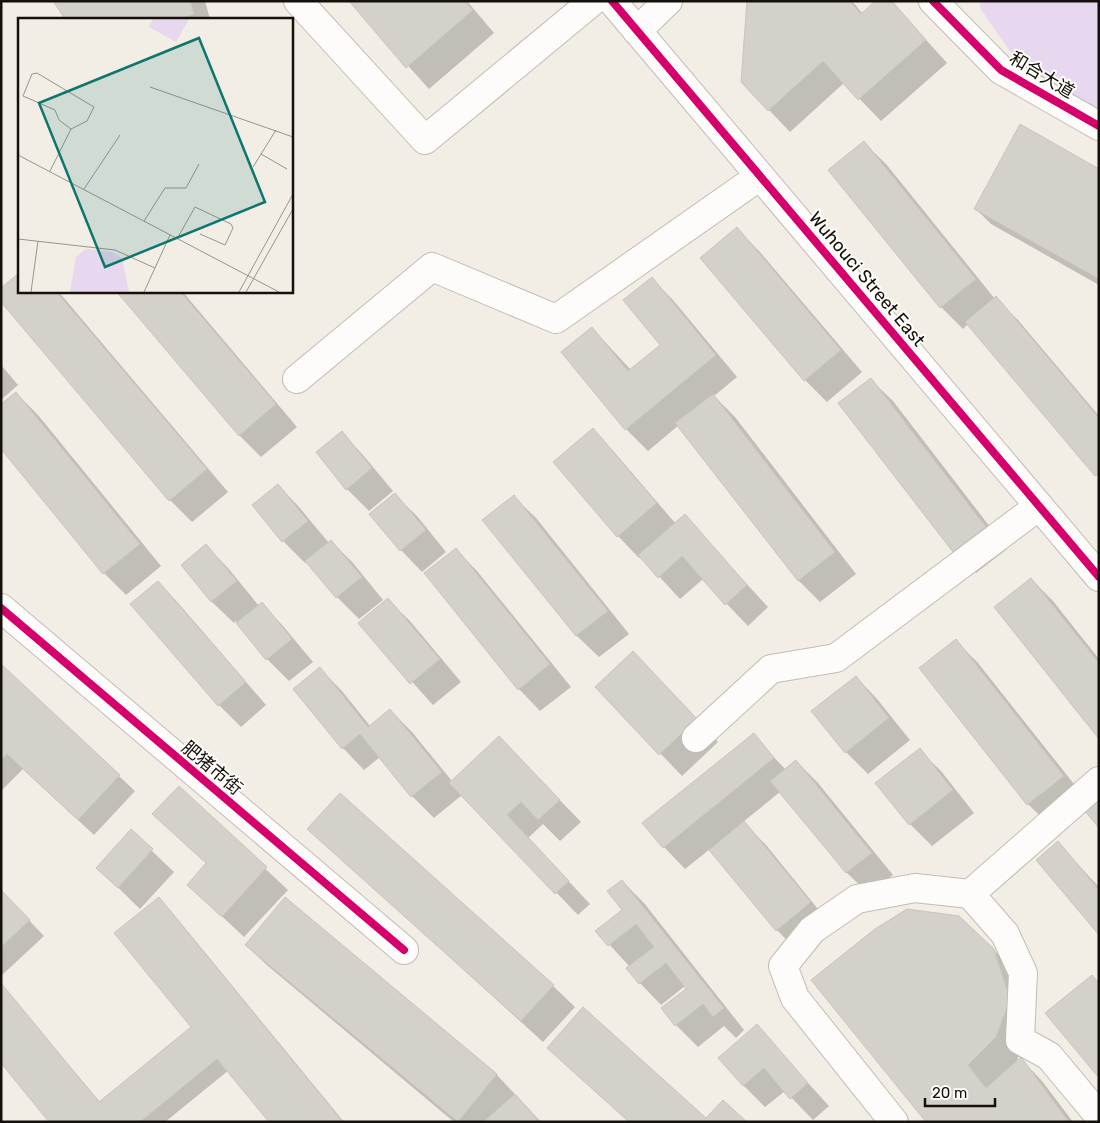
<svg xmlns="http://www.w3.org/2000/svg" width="1100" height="1123" font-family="Rubik,'Noto Sans SC',sans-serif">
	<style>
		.green { fill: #e7d7ef }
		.shadow { fill: #0003 }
		.building { fill: #d4d0ca; stroke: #c8c4be }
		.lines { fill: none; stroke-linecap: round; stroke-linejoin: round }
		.minor-casing { stroke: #c0bdb6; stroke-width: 30 }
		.minor { stroke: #fdfcfb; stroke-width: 28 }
		.cycleway-casing { stroke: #fffdfa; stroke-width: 11 }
		.cycleway { stroke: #d6006c; stroke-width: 8 }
		.labels { text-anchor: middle; stroke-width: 4; stroke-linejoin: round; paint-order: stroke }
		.street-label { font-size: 18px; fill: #14100b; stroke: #fffdfa }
		.inset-road { fill: none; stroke: #99958e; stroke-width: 1 }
		.view { fill: #0f766e; fill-opacity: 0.15; stroke: #0f766e; stroke-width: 2.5 }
		.inset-edge { fill: none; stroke: #14100b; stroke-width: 2.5 }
	</style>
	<rect width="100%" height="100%" fill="#f2ede5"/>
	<!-- green -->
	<polygon class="green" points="980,1 1099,1 1099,109 1023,70 980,8"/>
	<!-- shadow -->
	<g class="shadow">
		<polygon points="55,1 205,1 210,19 67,19"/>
		<polygon points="350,1 467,1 494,33 429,89"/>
		<polygon points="749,1 852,1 863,14 891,1 947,63 881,121 844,83 790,132 769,110"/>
		<polygon points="864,143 886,164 995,299 1018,320 1099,416 1099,478 968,324 963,329 941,307"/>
		<polygon points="1099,170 1099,285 991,224 976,209"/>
		<polygon points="737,229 759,251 862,372 827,402 805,380"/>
		<polygon points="651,278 673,300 737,377 714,396 735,417 856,574 820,602 798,580 679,425 648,451 626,429 592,328 631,370 662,345"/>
		<polygon points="19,291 58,291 228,492 192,522 170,500 1,300"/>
		<polygon points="118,291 182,291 297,427 261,457 239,435"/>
		<polygon points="1,365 18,385 1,400"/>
		<polygon points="871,380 893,401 1007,549 976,573 954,551"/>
		<polygon points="16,393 38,415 161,566 126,595 104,573"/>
		<polygon points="592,430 614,452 676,524 684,516 768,607 748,626 703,579 680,599 641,557 639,558 618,536"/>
		<polygon points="342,433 363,455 393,491 369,511 347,489"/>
		<polygon points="278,485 299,507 329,543 331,541 353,563 383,600 359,619 337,597 307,561 305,563 283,541"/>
		<polygon points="395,495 417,516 446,552 422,572 401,550"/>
		<polygon points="514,497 536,518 629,634 599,657 577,636 484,520"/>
		<polygon points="206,546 228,568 259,606 262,604 283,626 313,662 289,681 267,659 236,621 234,623 212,602 182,565"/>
		<polygon points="456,550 477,571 571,687 540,711 519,689"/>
		<polygon points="1031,579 1053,601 1099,659 1099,737"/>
		<polygon points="158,582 179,604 266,705 241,727 219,705"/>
		<polygon points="388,600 410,621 461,682 433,705 360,624"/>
		<polygon points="956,641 978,663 1085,798 1050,826 1028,804"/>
		<polygon points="1,666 135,791 94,835 23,769 1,791"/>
		<polygon points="320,669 342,691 370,726 390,710 412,732 452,781 520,759 581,822 560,841 543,824 528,838 590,904 578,915 462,795 434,818 412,796 380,757 364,770 343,748"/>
		<polygon points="655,675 718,742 682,776 597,687"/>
		<polygon points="856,677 877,699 910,740 868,774 846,752"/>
		<polygon points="753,735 786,770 796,761 818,783 893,875 869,894 847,873 780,792 743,822 766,845 831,925 798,952 777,930 710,849 685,869 664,847"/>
		<polygon points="919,750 941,771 974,813 932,846 910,824 877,783"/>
		<polygon points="179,788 288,890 244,937 211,906 207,864 154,814"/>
		<polygon points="309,829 553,986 575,1007 543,1042"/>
		<polygon points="131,831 174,872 140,909 98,868"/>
		<polygon points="1058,843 1099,887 1099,933"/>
		<polygon points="622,881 644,903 744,1030 736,1038 724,1026 698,1047 676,1025 687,989 685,986 661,1005 640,983 630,967 597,931 624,910"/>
		<polygon points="1,891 44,936 1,976"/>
		<polygon points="159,899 170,910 344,1122 271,1122 229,1070 165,1122 51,1122 1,985 100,1102 193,1027"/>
		<polygon points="285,899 497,1075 541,1122 454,1122 268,966 246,945"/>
		<polygon points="994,950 1016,973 1032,1021 1016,1063 1021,1059 1042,1081 1073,1122 927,1122"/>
		<polygon points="756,1026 829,1106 813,1120 785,1091 765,1107 744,1086"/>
	</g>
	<!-- building -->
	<g class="building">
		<polygon points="53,1 190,1 194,14 181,19 65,19"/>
		<polygon points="349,1 465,1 473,10 406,68"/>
		<polygon points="747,1 850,1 861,14 875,1 892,1 926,40 858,100 823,61 768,111 741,82"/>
		<polygon points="1020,124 1099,169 1099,279 974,209"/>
		<polygon points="864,141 976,279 940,308 828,170"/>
		<polygon points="737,227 841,350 804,381 700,258"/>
		<polygon points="19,273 19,291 56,291 207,469 169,501 1,302 1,288"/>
		<polygon points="652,277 716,355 625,430 561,352 592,327 628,371 660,345 623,300"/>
		<polygon points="116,291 180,291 276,404 239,436"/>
		<polygon points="996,296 1099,418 1099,473 1095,476 965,322"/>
		<polygon points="871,378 986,527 953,552 838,403"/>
		<polygon points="16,392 140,544 103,574 1,449 1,404"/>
		<polygon points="713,394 835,552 798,581 675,423"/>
		<polygon points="593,428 657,503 617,537 553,462"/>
		<polygon points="342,431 372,468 346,490 316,452"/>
		<polygon points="278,484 308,521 282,542 252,505"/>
		<polygon points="395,493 426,530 400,551 369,514"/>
		<polygon points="514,495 608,611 576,636 482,520"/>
		<polygon points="685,514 747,585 725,605 682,556 658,578 638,555"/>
		<polygon points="331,540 362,577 336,598 305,561"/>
		<polygon points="206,544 237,581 211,602 181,565"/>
		<polygon points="456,548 550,664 518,690 424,573"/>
		<polygon points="1031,578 1099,663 1099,739 994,607"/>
		<polygon points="158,581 246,682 218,706 130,604"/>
		<polygon points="388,598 440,659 410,684 358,623"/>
		<polygon points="262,602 292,639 266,660 236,623"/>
		<polygon points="956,639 1064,776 1027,805 919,668"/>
		<polygon points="633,651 697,719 659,755 595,687"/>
		<polygon points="1,664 120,775 78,820 7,754 1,760"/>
		<polygon points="320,667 368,727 390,709 442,772 411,797 360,734 342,749 293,689"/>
		<polygon points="856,676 889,718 845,753 811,711"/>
		<polygon points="754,733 774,758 663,848 642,823"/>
		<polygon points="499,736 560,800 538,820 521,802 507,815 569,881 555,894 449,783"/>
		<polygon points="920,748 953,790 909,825 875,783"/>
		<polygon points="796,760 872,853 846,873 770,781"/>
		<polygon points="179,786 267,867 222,917 187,885 206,863 152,814"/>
		<polygon points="1099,789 1099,828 1080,805"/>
		<polygon points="340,793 554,985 521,1021 307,829"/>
		<polygon points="744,821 811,902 776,931 709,850"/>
		<polygon points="131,829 153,849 118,888 96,868"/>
		<polygon points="1058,841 1099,890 1099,935 1036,860"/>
		<polygon points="622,880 724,1008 713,1017 703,1004 675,1026 661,1008 686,989 666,963 639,984 626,968 654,947 636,924 608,946 595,931 622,910 607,891"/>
		<polygon points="1,890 30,920 1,947"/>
		<polygon points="159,897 343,1122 269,1122 217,1059 140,1122 49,1122 1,1063 1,983 99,1102 191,1027 114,933"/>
		<polygon points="285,897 497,1074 458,1122 245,945"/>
		<polygon points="907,909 959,916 994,949 1010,999 996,1037 968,1065 986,1088 1021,1057 1069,1122 926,1122 811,980 875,929"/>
		<polygon points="1092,975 1099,983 1099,1078 1045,1013"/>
		<polygon points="583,1007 706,1118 723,1100 747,1122 629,1122 547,1048"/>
		<polygon points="757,1024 808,1083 790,1099 764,1068 743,1086 718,1058"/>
		<polygon points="515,1094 540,1122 483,1122"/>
	</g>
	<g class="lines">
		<!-- minor casing -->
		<g class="minor-casing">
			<g id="minor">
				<polyline points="298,1 425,140 593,1"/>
				<polyline points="612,1 1099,577"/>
				<polyline points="933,1 1001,70 1099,126"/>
				<polyline points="637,31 668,1"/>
				<polyline points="297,379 432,267 556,319 760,176"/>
				<polyline points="1,608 404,950"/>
				<polyline points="696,738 771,669 836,658 1039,506"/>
				<polyline points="970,894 1099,781"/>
				<polyline points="894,1122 795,998 783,966 812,930 857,899 915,888 970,894 1005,934 1023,973 1020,1040 1049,1056 1099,1116"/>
			</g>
		</g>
		<!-- minor -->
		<use href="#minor" class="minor"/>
		<!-- cycleway casing -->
		<g class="cycleway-casing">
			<g id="cycleway">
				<polyline points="612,1 1099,577"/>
				<polyline points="933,1 1001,70 1099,126"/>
				<polyline points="1,608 404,950"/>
			</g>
		</g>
		<!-- cycleway -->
		<use href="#cycleway" class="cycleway"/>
	</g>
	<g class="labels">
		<!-- street labels -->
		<g class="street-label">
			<text transform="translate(1042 75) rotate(31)" y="6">和合大道</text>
			<text transform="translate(867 279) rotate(50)" y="6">Wuhouci Street East</text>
			<text transform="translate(212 768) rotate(40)" y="6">肥猪市街</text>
		</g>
	</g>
	<!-- overview -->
	<g transform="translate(18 18)">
		<rect width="275" height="275" fill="#f2ede5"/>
		<path d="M 135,1 L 171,1 L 158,24 L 131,9 ZM 68,231 L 94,234 L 104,240 L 111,274 L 52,274 L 58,239 Z" fill="#e7d7ef"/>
		<path class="inset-road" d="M 132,69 L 275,119M 243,136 L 269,151M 0,137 L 261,274M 235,149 L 258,112M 32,153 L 53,111 L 69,103 L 76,89 L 19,55 L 14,56 L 5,78 L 37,92 L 41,102 L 53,111M 66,171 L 102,117M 126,203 L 147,170 L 168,170 L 181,146M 0,221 L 97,232 L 137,250M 159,221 L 177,189 L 213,206 L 215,210 L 207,227 L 182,216M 13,274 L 20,223M 126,274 L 152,217M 221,274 L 275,176M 228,274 L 275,191"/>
		<path class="view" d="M 181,20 L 247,184 L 87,249 L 21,85 Z"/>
		<rect width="275" height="275" class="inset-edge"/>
	</g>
	<!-- border -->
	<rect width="1100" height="1123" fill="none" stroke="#14100b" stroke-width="5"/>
	<!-- scale -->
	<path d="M925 1098v8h70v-8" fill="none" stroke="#14100b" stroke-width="2.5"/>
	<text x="932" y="1098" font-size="15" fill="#14100b" stroke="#fffdfa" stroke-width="4" paint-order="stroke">20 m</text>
</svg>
